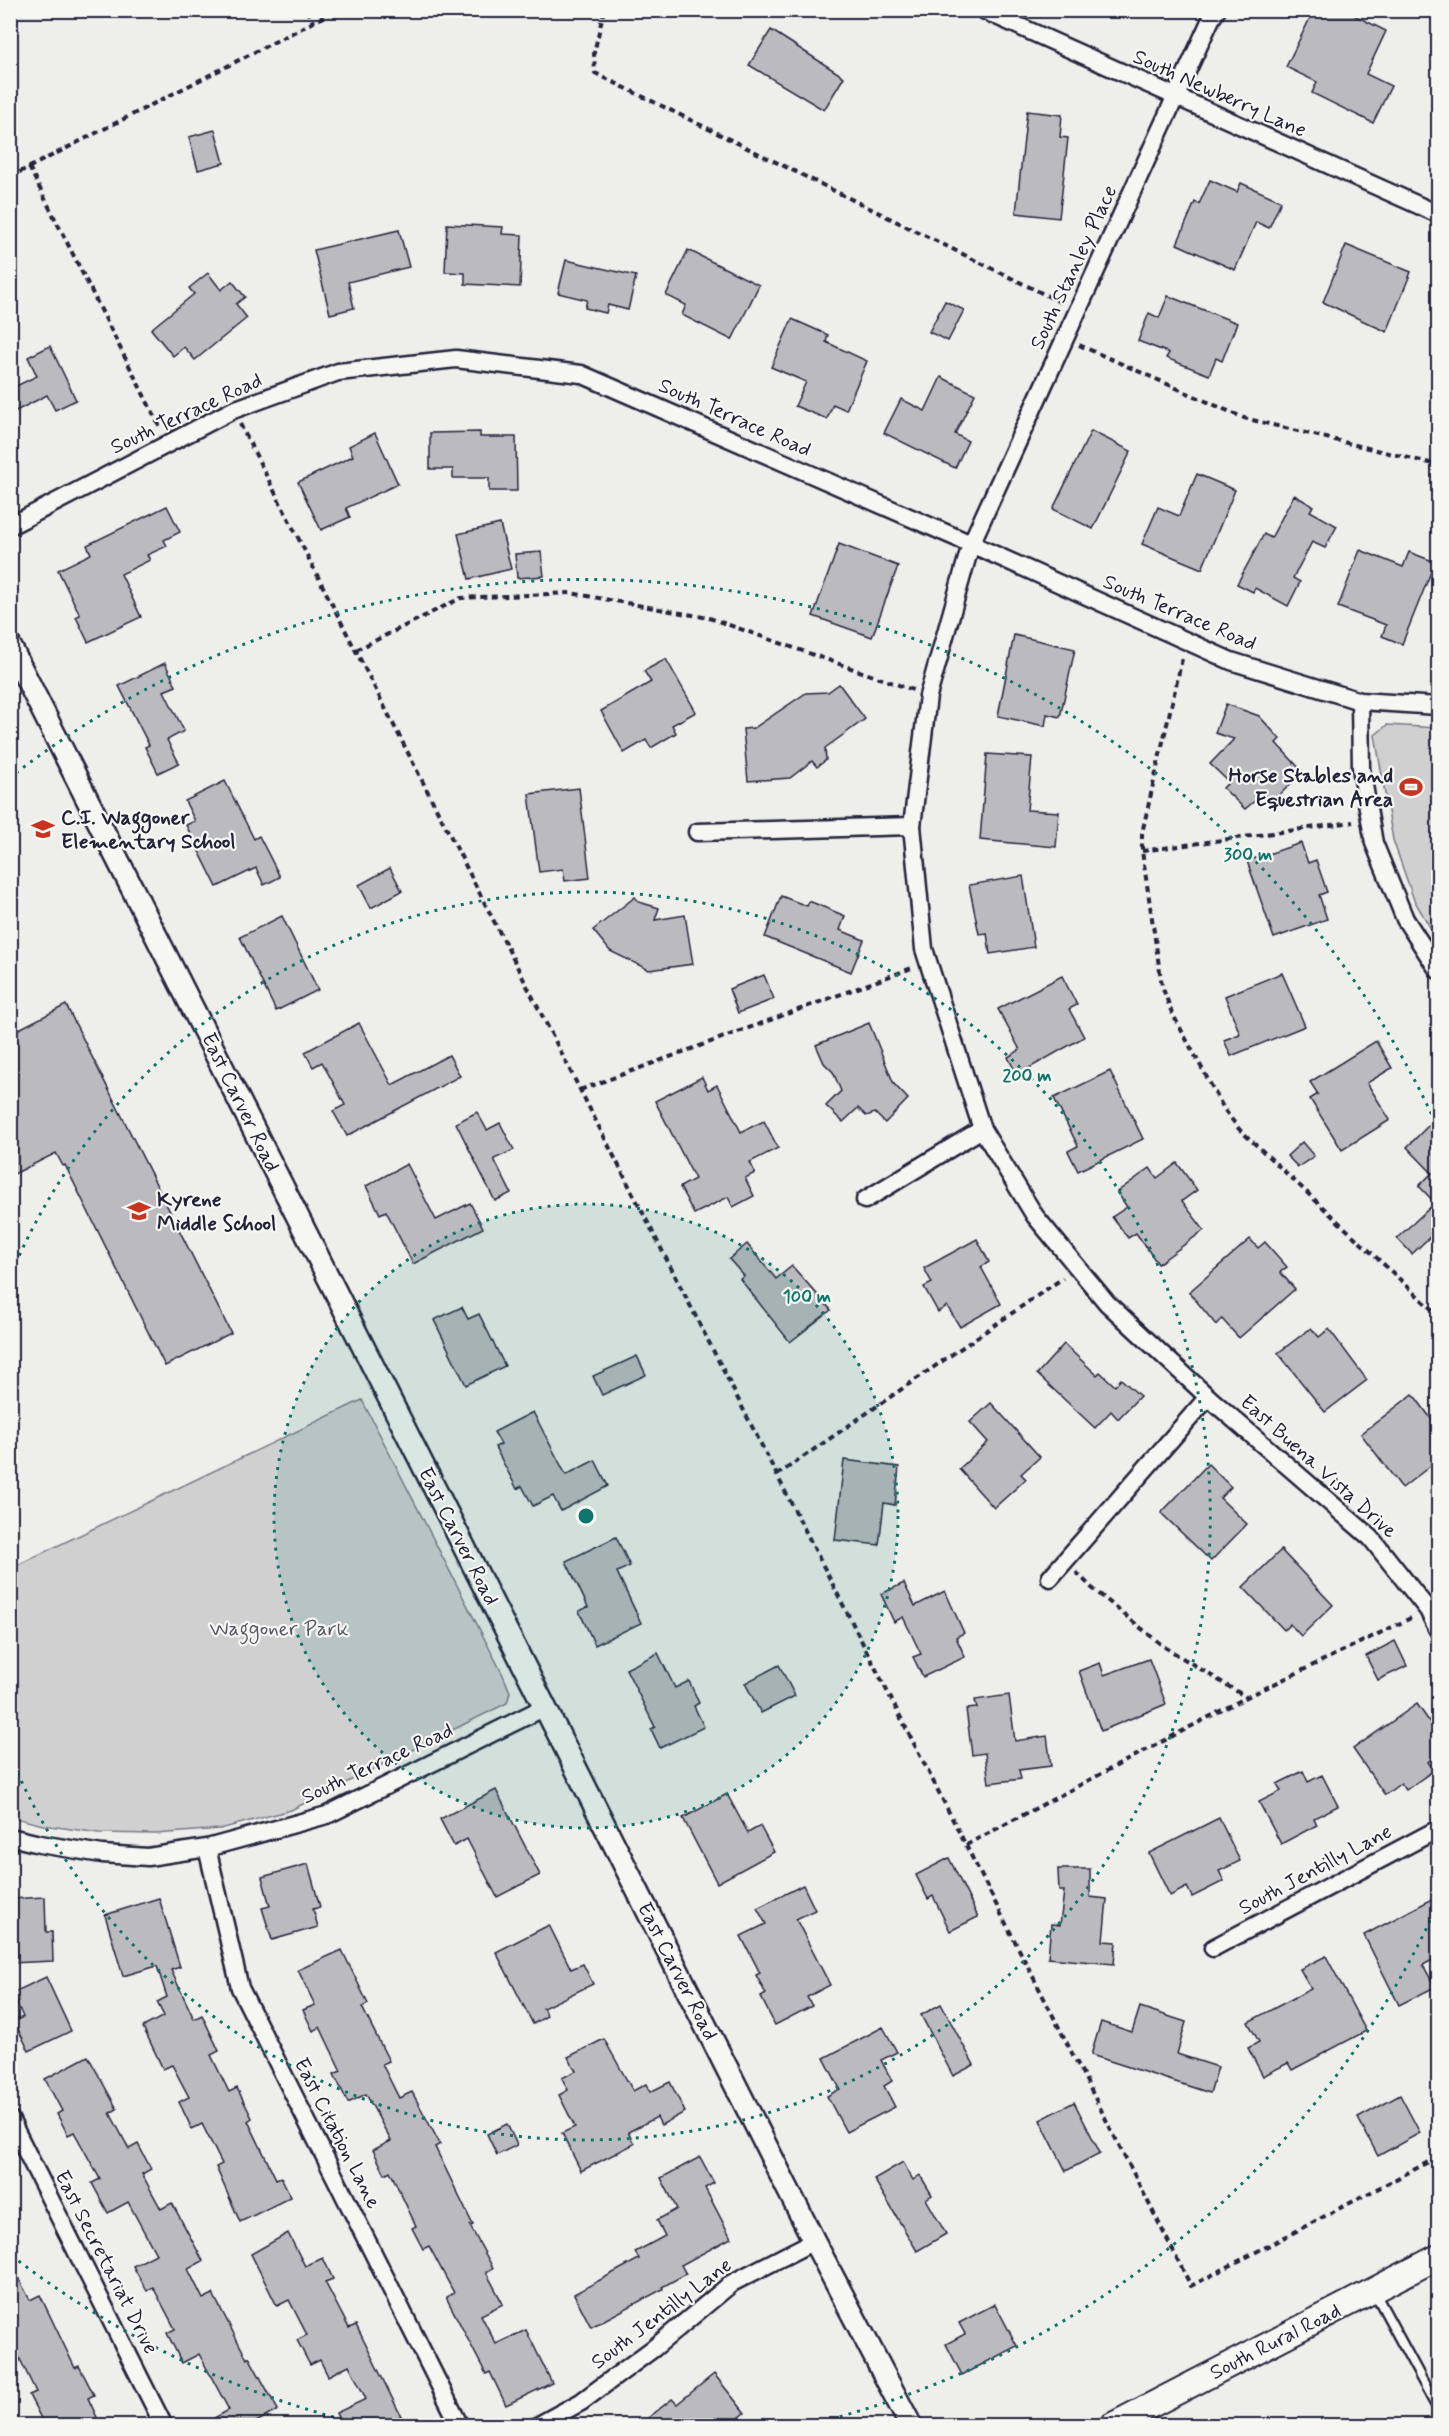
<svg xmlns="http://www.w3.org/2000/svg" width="1449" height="2436" font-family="Mynerve,sans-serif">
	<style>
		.green { fill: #d0d0d1; stroke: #797986; stroke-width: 1.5 }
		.building { fill: #bbbbbf; stroke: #22223b; stroke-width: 1.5 }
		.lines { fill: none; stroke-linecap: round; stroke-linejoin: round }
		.service-casing { stroke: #22223b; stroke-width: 13 }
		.minor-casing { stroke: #22223b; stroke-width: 21 }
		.tertiary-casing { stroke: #22223b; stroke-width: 26 }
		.secondary-casing { stroke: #22223b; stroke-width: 28 }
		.path { stroke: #22223b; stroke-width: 4; stroke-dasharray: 6 4.5; stroke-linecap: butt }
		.service { stroke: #f6f6f2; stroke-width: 8 }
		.minor { stroke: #f6f6f2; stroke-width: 16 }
		.tertiary { stroke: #f6f6f2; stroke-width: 21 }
		.secondary { stroke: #f6f6f2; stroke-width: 24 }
		.ring { fill: none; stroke: #0f766e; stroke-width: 3; stroke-dasharray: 3 6 }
		.labels { text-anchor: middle; stroke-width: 4.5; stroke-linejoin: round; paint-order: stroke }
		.street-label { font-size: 21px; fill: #22223b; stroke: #f6f6f2 }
		.poi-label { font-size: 21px; font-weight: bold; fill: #22223b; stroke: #f6f6f2; text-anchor: start }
		.park-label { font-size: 21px; fill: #565668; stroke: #f6f6f2 }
		.centre { fill: #0f766e; stroke: #f6f6f2; stroke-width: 3 }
		.ring-label { font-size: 18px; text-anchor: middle; font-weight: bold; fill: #0f766e; stroke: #f6f6f2; stroke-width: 4.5; stroke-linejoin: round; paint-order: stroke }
	</style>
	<rect width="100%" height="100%" fill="#eeeeeb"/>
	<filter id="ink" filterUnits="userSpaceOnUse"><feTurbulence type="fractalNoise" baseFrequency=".0167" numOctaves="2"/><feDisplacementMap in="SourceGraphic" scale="12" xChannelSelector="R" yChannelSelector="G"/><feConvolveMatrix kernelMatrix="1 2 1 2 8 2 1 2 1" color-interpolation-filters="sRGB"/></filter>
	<g filter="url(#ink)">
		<!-- green -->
		<g class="green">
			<polygon points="1387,725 1438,728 1438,941 1414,900 1393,840 1375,735"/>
			<polygon points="362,1400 503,1675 510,1692 507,1703 291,1810 220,1829 156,1834 99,1833 43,1825 11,1817 11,1568"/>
		</g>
		<!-- building -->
		<g class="building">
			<polygon points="1314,10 1344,10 1386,31 1366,74 1391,86 1373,123 1312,93 1317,82 1286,67"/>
			<polygon points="771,30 844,77 824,110 749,65"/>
			<polygon points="1027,111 1062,115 1060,137 1068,138 1059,218 1016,213"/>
			<polygon points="215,130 224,163 198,170 189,137"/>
			<polygon points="1210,180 1237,192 1241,183 1281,201 1269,228 1256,222 1235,270 1177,244 1195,202 1199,204"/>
			<polygon points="447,224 503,227 502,234 522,235 520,287 465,284 465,273 445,272"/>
			<polygon points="399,230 409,267 348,282 354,308 330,314 314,250"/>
			<polygon points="1346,245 1411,272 1387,332 1323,302"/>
			<polygon points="688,250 759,285 732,340 682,315 686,305 666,295"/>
			<polygon points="566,260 636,276 628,310 608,305 606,313 585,308 587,300 558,293"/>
			<polygon points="208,273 221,290 232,281 245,297 236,304 247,318 195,360 184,347 173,356 151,329 194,294 189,288"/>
			<polygon points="1168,296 1237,323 1222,361 1216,358 1209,375 1166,358 1169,353 1138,341 1149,313 1159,318"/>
			<polygon points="945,301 964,310 948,341 929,332"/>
			<polygon points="792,319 828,335 826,342 867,361 846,410 833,404 827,419 795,406 806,382 771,367"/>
			<polygon points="50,346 76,400 55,410 47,395 10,414 10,389 37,376 28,357"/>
			<polygon points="941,377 975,394 955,434 968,441 955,468 884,433 901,399 925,411"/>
			<polygon points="1091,431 1131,451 1093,529 1053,509"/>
			<polygon points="480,432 480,437 516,437 517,491 489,491 489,478 453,478 453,469 430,469 430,433"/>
			<polygon points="375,433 398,484 346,508 350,517 321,530 298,482 353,456 349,446"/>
			<polygon points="1197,474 1235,490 1202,569 1142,544 1158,507 1179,516"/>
			<polygon points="1294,495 1313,506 1310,511 1337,526 1325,548 1312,542 1293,578 1300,582 1288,606 1255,588 1253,592 1237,584 1264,534 1271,538"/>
			<polygon points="167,506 180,532 164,540 167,546 147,555 150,560 121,574 141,617 88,642 76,617 80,615 58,570 91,554 87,545"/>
			<polygon points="500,524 511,569 469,579 458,534"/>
			<polygon points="839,544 898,566 872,637 813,616"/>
			<polygon points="1360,550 1403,567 1409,552 1435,562 1402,644 1382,636 1386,625 1338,607"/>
			<polygon points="541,552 544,576 517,578 515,554"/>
			<polygon points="1014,635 1075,649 1060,717 1047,714 1045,726 998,716"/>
			<polygon points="666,659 696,712 672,725 676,733 651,748 646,740 624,753 601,711 651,682 644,671"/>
			<polygon points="165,663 176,686 164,691 184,731 167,740 179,763 158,773 145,747 149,745 119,686"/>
			<polygon points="839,684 865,719 825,748 826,760 817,767 812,761 790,778 748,781 743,729 754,728 806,693 828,692"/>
			<polygon points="1226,704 1259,716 1280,739 1276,743 1303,772 1272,802 1263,794 1245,809 1223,788 1229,782 1210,764 1234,739 1215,733"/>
			<polygon points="987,754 1032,757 1027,810 1059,812 1056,847 980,840"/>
			<polygon points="225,781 254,839 259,836 280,877 264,885 256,868 217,887 186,825 195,821 185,801"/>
			<polygon points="579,788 590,878 565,881 563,869 539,872 529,794"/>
			<polygon points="1301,843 1308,863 1316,860 1327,892 1319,895 1327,919 1274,938 1247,861"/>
			<polygon points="390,868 402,891 371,908 359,885"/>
			<polygon points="1023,876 1034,947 990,954 987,933 979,934 969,885"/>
			<polygon points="781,896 807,906 809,901 845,916 840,930 864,940 851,972 765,937"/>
			<polygon points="635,897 639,902 659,908 655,920 685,915 693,964 649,970 610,951 593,930"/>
			<polygon points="282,916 318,990 276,1011 240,937"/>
			<polygon points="1282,973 1305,1026 1231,1056 1224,1040 1240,1034 1225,996"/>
			<polygon points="764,975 774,999 738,1013 729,989"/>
			<polygon points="1062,976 1077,1005 1069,1009 1084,1037 1017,1075 1008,1057 1020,1050 998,1009"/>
			<polygon points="66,1005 231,1333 165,1366 65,1165 63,1166 56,1153 10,1176 10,1046 18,1042 13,1032"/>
			<polygon points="359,1023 392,1085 449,1055 460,1076 347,1136 333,1111 345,1105 322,1062 313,1067 305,1052"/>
			<polygon points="869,1023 894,1084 908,1099 885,1123 875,1113 866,1116 858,1108 843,1122 826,1106 841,1091 833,1072 824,1063 816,1045"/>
			<polygon points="1376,1041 1392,1068 1367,1083 1390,1120 1342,1150 1310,1099 1318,1094 1310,1082"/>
			<polygon points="1110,1071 1143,1139 1078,1171 1068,1151 1078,1146 1054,1098"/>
			<polygon points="702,1077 708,1090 717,1085 741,1132 764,1121 778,1148 750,1162 755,1173 745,1178 754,1196 733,1207 728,1197 694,1214 680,1187 695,1179 655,1101"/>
			<polygon points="477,1112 487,1130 500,1123 514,1150 494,1159 511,1193 495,1201 456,1123"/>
			<polygon points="1438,1116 1438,1229 1412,1254 1397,1238 1435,1203 1419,1186 1432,1173 1407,1147"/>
			<polygon points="1302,1142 1314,1156 1298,1167 1287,1156"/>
			<polygon points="1177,1163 1197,1190 1182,1201 1204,1230 1158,1264 1136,1233 1128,1238 1112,1217 1127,1207 1117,1192 1150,1168 1157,1178"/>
			<polygon points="407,1164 436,1220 470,1203 483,1228 413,1264 386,1211 380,1214 366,1186"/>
			<polygon points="977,1239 989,1262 981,1267 1001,1304 960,1327 947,1306 938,1312 924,1287 932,1283 924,1268"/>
			<polygon points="1250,1239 1258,1248 1265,1242 1287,1267 1280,1272 1295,1289 1239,1338 1222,1319 1216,1325 1189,1292"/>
			<polygon points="747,1244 776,1279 792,1266 831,1310 790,1342 740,1279 744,1276 729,1259"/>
			<polygon points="462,1307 468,1319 479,1314 505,1366 466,1385 434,1320"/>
			<polygon points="1311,1328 1319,1337 1329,1329 1367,1380 1325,1412 1278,1353"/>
			<polygon points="1064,1344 1097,1375 1100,1372 1115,1386 1121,1379 1140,1396 1118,1419 1111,1411 1095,1428 1037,1374"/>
			<polygon points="637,1356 646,1375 602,1395 593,1376"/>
			<polygon points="1413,1394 1438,1428 1438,1460 1402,1488 1361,1434"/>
			<polygon points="991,1403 1040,1457 1021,1474 1026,1479 994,1508 959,1469 988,1442 970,1422"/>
			<polygon points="533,1412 566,1475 595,1460 608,1486 561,1511 553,1496 533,1506 522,1486 517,1489 495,1447 501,1444 494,1432"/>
			<polygon points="844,1460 899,1467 895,1505 884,1503 879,1545 835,1540"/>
			<polygon points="1208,1464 1231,1487 1220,1498 1247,1524 1211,1561 1161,1513"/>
			<polygon points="616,1537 630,1566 617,1572 641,1623 595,1645 579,1611 588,1607 566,1561"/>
			<polygon points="1281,1550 1333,1605 1301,1636 1290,1624 1284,1630 1243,1587"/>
			<polygon points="904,1583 915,1606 945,1591 964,1633 956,1637 965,1657 923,1677 913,1657 921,1654 903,1617 894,1622 881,1594"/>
			<polygon points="1395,1641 1407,1666 1378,1680 1366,1656"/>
			<polygon points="658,1653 675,1688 689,1681 699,1703 694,1706 704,1727 660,1748 651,1729 655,1727 626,1669"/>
			<polygon points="1149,1659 1166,1704 1101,1731 1079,1671 1100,1663 1104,1675"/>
			<polygon points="779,1665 795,1696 761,1713 745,1683"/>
			<polygon points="1009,1695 1015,1741 1047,1736 1051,1766 1019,1770 1021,1779 989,1783 985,1753 972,1755 966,1709 977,1708 975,1700"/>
			<polygon points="1417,1704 1438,1734 1438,1754 1428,1762 1434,1770 1406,1790 1401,1783 1385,1795 1353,1749"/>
			<polygon points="1303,1771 1308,1782 1322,1775 1338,1806 1314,1818 1317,1825 1281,1844 1259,1802 1281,1791 1277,1784"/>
			<polygon points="496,1790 540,1875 497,1897 467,1839 454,1846 440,1819"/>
			<polygon points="727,1794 748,1833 760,1826 774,1852 717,1883 683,1818"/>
			<polygon points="1219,1818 1240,1861 1219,1871 1224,1881 1192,1897 1187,1887 1170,1896 1149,1853"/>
			<polygon points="949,1858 978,1917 950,1931 933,1896 928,1899 916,1875"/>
			<polygon points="308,1864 320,1907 313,1909 318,1927 272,1940 262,1908 270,1906 262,1877"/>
			<polygon points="1058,1869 1090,1869 1090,1897 1107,1899 1103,1941 1116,1942 1114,1964 1048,1958 1051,1924 1060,1925 1064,1891 1059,1891"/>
			<polygon points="803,1885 815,1910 796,1919 830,1985 807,1997 812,2006 775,2025 761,1997 766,1994 756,1975 760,1973 741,1936 766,1924 757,1908"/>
			<polygon points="1438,1896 1438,1957 1423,1965 1435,1987 1399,2005 1364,1935"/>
			<polygon points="45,1897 46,1932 52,1932 53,1961 10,1963 10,1899"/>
			<polygon points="159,1898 180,1967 171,1970 194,2019 202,2015 219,2051 211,2055 229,2092 237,2088 252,2118 248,2121 276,2179 281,2177 291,2197 240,2222 216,2167 222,2164 202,2124 192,2129 179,2102 189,2097 172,2065 163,2069 143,2027 164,2016 157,2002 167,1997 157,1966 123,1976 105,1915"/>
			<polygon points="549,1925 571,1969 583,1964 593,1984 543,2008 547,2016 533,2024 496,1952"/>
			<polygon points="342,1950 368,2004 362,2007 389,2061 382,2064 399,2098 412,2092 440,2144 435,2147 473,2225 470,2226 493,2268 486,2272 503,2304 481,2315 496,2344 526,2330 552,2383 506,2405 490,2372 486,2374 446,2297 454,2293 429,2246 423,2249 412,2228 416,2226 390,2171 385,2174 373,2150 391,2141 366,2094 348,2103 334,2074 341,2071 320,2027 313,2031 303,2010 315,2005 298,1970"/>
			<polygon points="1326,1956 1366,2031 1292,2070 1288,2063 1263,2076 1248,2048 1259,2042 1248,2022 1311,1989 1300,1969"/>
			<polygon points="46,1977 71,2031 29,2051 14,2021 23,2017 12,1993"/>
			<polygon points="941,2004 974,2065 953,2076 921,2015"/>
			<polygon points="1140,2007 1186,2022 1177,2054 1218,2067 1210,2093 1091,2055 1101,2022 1132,2032"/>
			<polygon points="883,2027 897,2052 881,2060 892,2081 884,2086 895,2107 846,2132 827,2096 840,2089 824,2058"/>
			<polygon points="604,2039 633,2091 646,2084 650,2092 670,2082 685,2112 661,2125 657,2117 628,2132 634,2144 581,2171 562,2133 575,2127 559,2095 568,2090 562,2078 576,2071 568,2057"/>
			<polygon points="88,2056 117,2109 110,2113 129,2149 138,2144 151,2169 142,2174 161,2209 172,2203 203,2261 188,2269 203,2299 213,2294 247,2359 249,2357 278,2410 249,2426 200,2426 229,2410 199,2354 182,2363 167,2333 175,2329 153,2287 147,2291 133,2266 156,2254 128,2202 108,2213 92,2183 100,2179 74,2132 68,2135 57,2114 62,2111 45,2079"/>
			<polygon points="1400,2095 1420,2133 1378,2156 1358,2118"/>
			<polygon points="1074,2102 1100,2153 1066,2171 1040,2120"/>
			<polygon points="507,2124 517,2145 497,2155 487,2134"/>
			<polygon points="700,2157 714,2183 705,2188 731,2238 681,2265 686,2274 662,2287 663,2289 591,2327 574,2294 639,2259 635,2252 665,2236 657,2220 677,2209 661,2178"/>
			<polygon points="903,2162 913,2180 920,2175 932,2195 926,2199 946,2234 917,2251 874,2179"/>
			<polygon points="288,2233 305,2266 323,2258 333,2279 325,2282 349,2328 356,2325 401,2416 393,2419 396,2426 342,2426 336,2413 366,2399 349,2365 328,2376 320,2360 310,2365 297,2340 307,2335 289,2300 277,2306 251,2254"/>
			<polygon points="10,2262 30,2300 40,2295 75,2368 79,2366 94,2395 88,2398 101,2426 45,2426 29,2395 36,2392 16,2351 10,2353"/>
			<polygon points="995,2304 1017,2346 962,2375 946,2344 965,2334 959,2323"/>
			<polygon points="714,2374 745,2413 729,2426 638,2426 672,2399 677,2404"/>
		</g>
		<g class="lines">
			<!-- service casing -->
			<g class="service-casing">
				<polyline id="service" points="1375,2293 1435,2404"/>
			</g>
			<!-- minor casing -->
			<g class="minor-casing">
				<g id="minor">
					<polyline points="983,10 1438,214"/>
					<polyline points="1217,10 1211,19 971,544 928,696 912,826 924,949 982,1129 1035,1216 1107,1303 1208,1397 1371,1538 1428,1610 1438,1630"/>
					<polyline points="10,526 233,410 338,372 456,359 581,374 971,544 1231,661 1360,701 1438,706"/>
					<polyline points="1360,701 1361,768 1374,843 1405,919 1438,970"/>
					<polyline points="697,832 912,826"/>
					<polyline points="865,1200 982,1129"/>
					<polyline points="1050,1578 1208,1397"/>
					<polyline points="10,1837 40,1844 102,1854 148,1857 207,1848 327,1815 545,1707"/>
					<polyline points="207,1848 240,1988 460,2426"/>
					<polyline points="1213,1948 1438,1829"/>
					<polyline points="10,2119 164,2426"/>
					<polyline points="537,2426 581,2402 654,2348 732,2283 814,2241"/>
				</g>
			</g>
			<!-- tertiary casing -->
			<g class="tertiary-casing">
				<polyline id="tertiary" points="10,646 814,2241 911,2426"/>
			</g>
			<!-- secondary casing -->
			<g class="secondary-casing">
				<polyline id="secondary" points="1111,2426 1438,2257"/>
			</g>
			<!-- path -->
			<g class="path">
				<polyline points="307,10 313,22"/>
				<polyline points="604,10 594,53 595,73 1062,303"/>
				<polyline points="29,167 161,429"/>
				<polyline points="10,177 337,10"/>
				<polyline points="1079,345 1244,418 1438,465"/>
				<polyline points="240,424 1191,2286 1438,2157"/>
				<polyline points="356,650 461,598 571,593 709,618 913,690"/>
				<polyline points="1182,659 1142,833 1142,851 1162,986 1172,1013 1224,1109 1239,1129 1438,1315"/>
				<polyline points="1142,851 1353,822"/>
				<polyline points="580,1090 912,968"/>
				<polyline points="777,1475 1063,1278"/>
				<polyline points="1076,1572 1092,1588 1163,1646 1246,1697"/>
				<polyline points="966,1845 1247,1697 1411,1618"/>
			</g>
			<!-- service -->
			<use href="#service" class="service"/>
			<!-- minor -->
			<use href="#minor" class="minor"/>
			<!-- tertiary -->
			<use href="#tertiary" class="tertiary"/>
			<!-- secondary -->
			<use href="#secondary" class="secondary"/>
		</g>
	</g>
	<!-- distance rings -->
	<circle cx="586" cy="1516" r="312" fill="#0f766e" fill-opacity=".12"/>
	<g class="ring">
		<circle cx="586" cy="1516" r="312"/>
		<path d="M12 1272A624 624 0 1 1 12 1760"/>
		<path d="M1438 1904A936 936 0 0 1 812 2424M360 2424A936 936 0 0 1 16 2259M16 773A936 936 0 0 1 1438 1128"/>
	</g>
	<!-- icons -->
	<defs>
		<g id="stadium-bare" transform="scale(1.8)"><path d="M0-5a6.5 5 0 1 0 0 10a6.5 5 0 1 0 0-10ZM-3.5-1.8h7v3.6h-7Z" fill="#c8321e" stroke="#f6f6f2" stroke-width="2.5" paint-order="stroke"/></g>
		<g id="school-bare" transform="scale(1.8)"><path d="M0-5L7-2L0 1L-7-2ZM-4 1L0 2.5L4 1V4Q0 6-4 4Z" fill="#c8321e" stroke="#f6f6f2" stroke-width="2.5" paint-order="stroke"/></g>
	</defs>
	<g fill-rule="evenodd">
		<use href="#stadium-bare" x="1411" y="787"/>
		<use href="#school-bare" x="43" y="829"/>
		<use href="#school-bare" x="139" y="1211"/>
	</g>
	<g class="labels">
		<!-- street labels -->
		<g class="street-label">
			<text transform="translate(1220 93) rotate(24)" y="7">South Newberry Lane</text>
			<text transform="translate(1073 267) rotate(-65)" y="7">South Stanley Place</text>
			<text transform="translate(186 413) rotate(-25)" y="7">South Terrace Road</text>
			<text transform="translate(735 417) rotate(24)" y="7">South Terrace Road</text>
			<text transform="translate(1180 612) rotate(23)" y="7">South Terrace Road</text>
			<text transform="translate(241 1102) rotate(64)" y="7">East Carver Road</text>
			<text transform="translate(1319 1466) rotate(42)" y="7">East Buena Vista Drive</text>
			<text transform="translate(459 1536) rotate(63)" y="7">East Carver Road</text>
			<text transform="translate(377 1763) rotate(-25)" y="7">South Terrace Road</text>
			<text transform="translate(1315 1869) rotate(-28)" y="7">South Jentilly Lane</text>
			<text transform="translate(678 1971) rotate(63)" y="7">East Carver Road</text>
			<text transform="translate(338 2133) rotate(63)" y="7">East Citation Lane</text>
			<text transform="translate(107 2262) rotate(63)" y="7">East Secretariat Drive</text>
			<text transform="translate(661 2313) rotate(-37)" y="7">South Jentilly Lane</text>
			<text transform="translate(1275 2341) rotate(-27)" y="7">South Rural Road</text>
		</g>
		<!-- poi labels -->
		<g class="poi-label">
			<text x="1393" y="782" text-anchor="end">Horse Stables and<tspan x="1393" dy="24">Equestrian Area</tspan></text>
			<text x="61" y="824">C.I. Waggoner<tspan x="61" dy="24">Elementary School</tspan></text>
			<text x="157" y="1206">Kyrene<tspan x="157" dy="24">Middle School</tspan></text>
		</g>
		<!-- park labels -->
		<g class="park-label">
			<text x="279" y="1635">Waggoner Park</text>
		</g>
	</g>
	<circle cx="586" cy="1516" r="9" class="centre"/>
	<g class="ring-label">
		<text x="1248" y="860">300 m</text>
		<text x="1027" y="1081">200 m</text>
		<text x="807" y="1302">100 m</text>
	</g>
	<!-- margin -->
	<rect width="1449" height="2436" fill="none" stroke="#f6f6f2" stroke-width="36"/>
	<rect x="18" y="18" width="1413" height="2400" fill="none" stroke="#22223b" stroke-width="2" filter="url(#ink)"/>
</svg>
